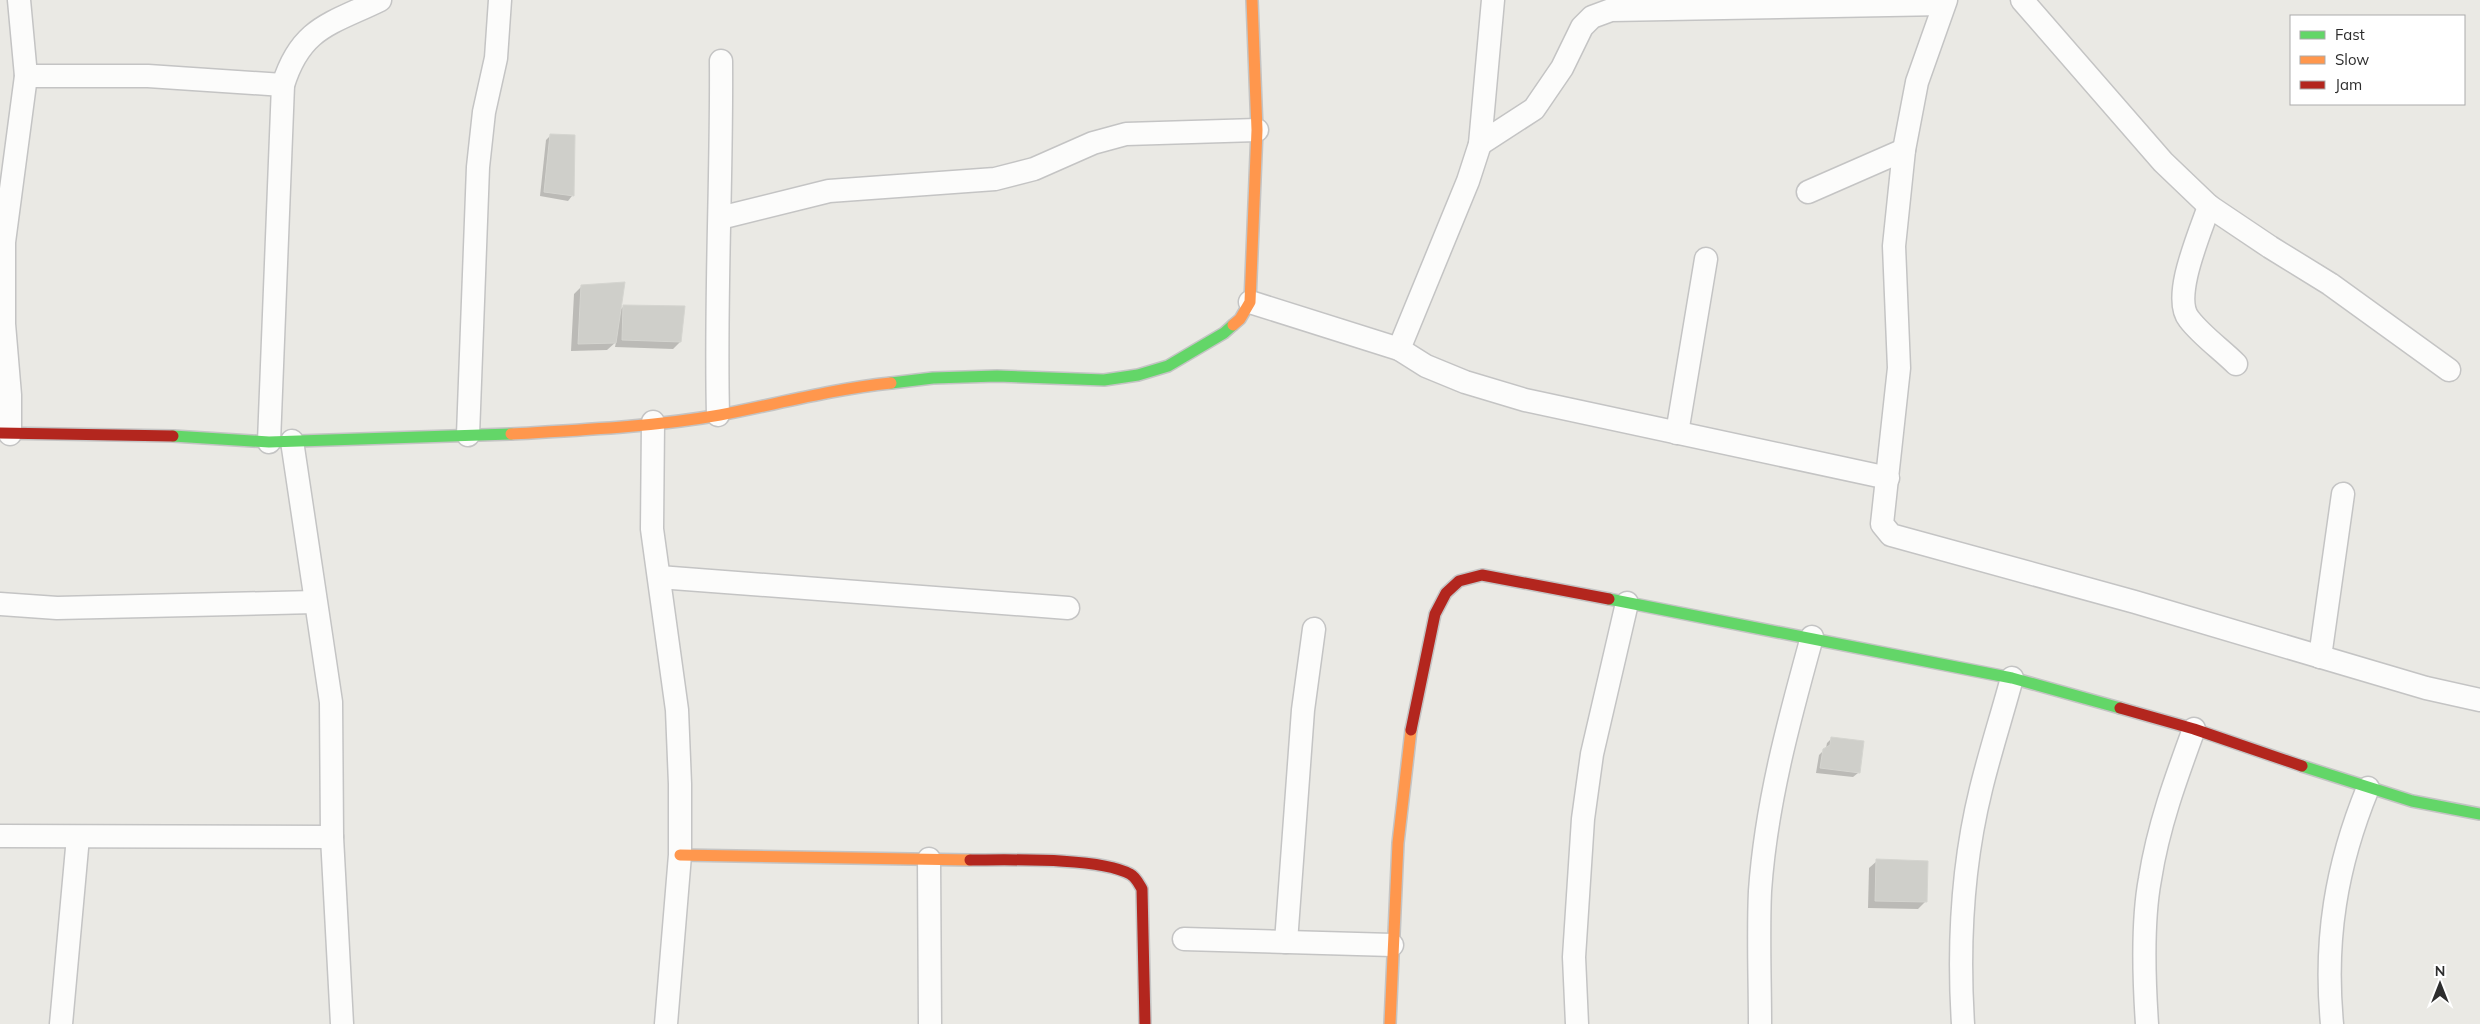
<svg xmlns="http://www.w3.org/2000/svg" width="2480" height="1024" font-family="Mulish,sans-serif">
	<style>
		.shadow { fill: #0003 }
		.building { fill: #cfcfca; stroke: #d5d5d0 }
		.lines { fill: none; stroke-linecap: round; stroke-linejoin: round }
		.street-casing { stroke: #c4c4c4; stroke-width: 25 }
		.fast-casing { stroke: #c4c4c4; stroke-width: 14 }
		.slow-casing { stroke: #c4c4c4; stroke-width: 14 }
		.jam-casing { stroke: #c4c4c4; stroke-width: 14 }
		.street { stroke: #fcfcfb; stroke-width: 22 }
		.fast { stroke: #63d668; stroke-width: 11 }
		.slow { stroke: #ff974d; stroke-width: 11 }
		.jam { stroke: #b3261e; stroke-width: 11 }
	</style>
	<rect width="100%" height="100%" fill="#eae9e4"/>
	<!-- shadow -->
	<g class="shadow">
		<polygon points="551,135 574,136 572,196 568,201 540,196 546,140"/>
		<polygon points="581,287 620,310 624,306 680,342 673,349 615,347 616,342 607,350 571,351 574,294"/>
		<polygon points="1832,738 1858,773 1853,777 1816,773 1819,755 1826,748 1827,743"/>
		<polygon points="1877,861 1926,901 1918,909 1868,908 1869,868"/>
	</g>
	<!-- building -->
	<g class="building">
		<polygon points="550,134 575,135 574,196 544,192"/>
		<polygon points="625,282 616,343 578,344 581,285"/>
		<polygon points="623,305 685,306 681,342 622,340"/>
		<polygon points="1831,737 1864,741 1860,773 1820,768 1823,749 1830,745"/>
		<polygon points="1876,859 1928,861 1927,902 1875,901"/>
	</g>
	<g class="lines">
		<!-- street casing -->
		<g class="street-casing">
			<g id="street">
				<polyline points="1946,0 1917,82 1904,150 1894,246 1899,368 1882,524 1891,535 2135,602 2426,688 2480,700"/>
				<polyline points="2022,0 2163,162 2209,206 2270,247 2330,284 2449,370"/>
				<polyline points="26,76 148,76 283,85"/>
				<polyline points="1480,144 1534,109 1562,68 1582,27 1592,17 1611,10 1944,4"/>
				<polyline points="1808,192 1904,150"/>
				<path d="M 2209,206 C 2201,231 2171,297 2189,319 C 2202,336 2221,349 2236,364"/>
				<polyline points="720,218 829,191 995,179 1034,169 1093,143 1126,134 1257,130"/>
				<polyline points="1250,302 1399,349 1426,366 1465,382 1525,400 1888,478"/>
				<polyline points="1399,349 1468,181 1480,144 1493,0"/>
				<path d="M 718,415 C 715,297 722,179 721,61"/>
				<polyline points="653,422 652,529 677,710 680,784 680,855 666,1024"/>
				<polyline points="1677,433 1706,259"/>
				<polyline points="10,434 10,395 4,324 4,242 26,76 19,0"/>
				<polyline points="468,435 478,167 484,112 496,58 500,0"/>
				<polyline points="292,441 331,702 332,837 342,1024"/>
				<path d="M 269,442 L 283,85 C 301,27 331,24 380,0"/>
				<polyline points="659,577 1068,608"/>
				<polyline points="0,604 57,608 315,602"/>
				<polyline points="2320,657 2343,494"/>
				<polyline points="0,836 332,837"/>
				<polyline points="929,859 930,1024"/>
				<polyline points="1184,939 1392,945"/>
				<polyline points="1286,942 1303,710 1314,629"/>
				<polyline points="61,1024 78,837"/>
				<polyline points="1577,1024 1574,957 1583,819 1592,754 1627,603"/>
				<path d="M 1760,1024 C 1760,980 1758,935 1760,891 C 1766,804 1789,720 1812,637"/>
				<path d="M 1963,1024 C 1958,945 1962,866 1981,789 C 1990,752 2002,715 2012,678"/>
				<path d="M 2147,1024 C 2144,980 2142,922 2150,879 C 2158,827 2176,778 2194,729"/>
				<path d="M 2332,1024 C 2324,940 2336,866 2368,788"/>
			</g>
		</g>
		<!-- fast casing -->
		<g class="fast-casing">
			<g id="fast">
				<polyline points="891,383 933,378 997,376 1104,380 1138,375 1168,366 1224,333 1233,325"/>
				<polyline points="173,436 269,442 511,434"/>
				<polyline points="1609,599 2012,678 2120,708"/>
				<polyline points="2302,766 2412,801 2480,814"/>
			</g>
		</g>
		<!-- slow casing -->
		<g class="slow-casing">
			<g id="slow">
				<polyline points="1233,325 1240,319 1250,302 1257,130 1252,0"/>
				<path d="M 511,434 C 580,430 652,427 720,415 C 777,404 833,389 891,383"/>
				<polyline points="680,855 970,860"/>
				<polyline points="1390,1024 1398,843 1411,730"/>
			</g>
		</g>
		<!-- jam casing -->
		<g class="jam-casing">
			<g id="jam">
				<polyline points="0,433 173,436"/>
				<polyline points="2120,708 2194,729 2302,766"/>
				<polyline points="1411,730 1435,614 1446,593 1459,581 1482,575 1609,599"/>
				<path d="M 970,860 C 1008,860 1099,857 1130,874 C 1136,877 1139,884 1142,889 L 1145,1024"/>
			</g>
		</g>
		<!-- street -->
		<use href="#street" class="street"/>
		<!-- fast -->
		<use href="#fast" class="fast"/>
		<!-- slow -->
		<use href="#slow" class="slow"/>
		<!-- jam -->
		<use href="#jam" class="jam"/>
	</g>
	<!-- legend -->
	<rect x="2290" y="15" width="175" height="90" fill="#ffffff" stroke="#ababab"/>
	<rect x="2300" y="31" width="25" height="8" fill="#63d668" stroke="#ababab"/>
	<text x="2335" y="40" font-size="15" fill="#2d2d2d">Fast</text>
	<rect x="2300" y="56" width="25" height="8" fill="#ff974d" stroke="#ababab"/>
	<text x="2335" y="65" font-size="15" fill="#2d2d2d">Slow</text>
	<rect x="2300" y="81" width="25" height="8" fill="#b3261e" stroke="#ababab"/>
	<text x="2335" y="90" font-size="15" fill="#2d2d2d">Jam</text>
	<!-- north arrow -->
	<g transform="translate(2440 984)" stroke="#ffffff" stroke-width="4" paint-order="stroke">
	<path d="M0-4L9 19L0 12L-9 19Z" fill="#2d2d2d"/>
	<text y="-8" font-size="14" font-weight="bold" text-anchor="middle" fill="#2d2d2d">N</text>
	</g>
</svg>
